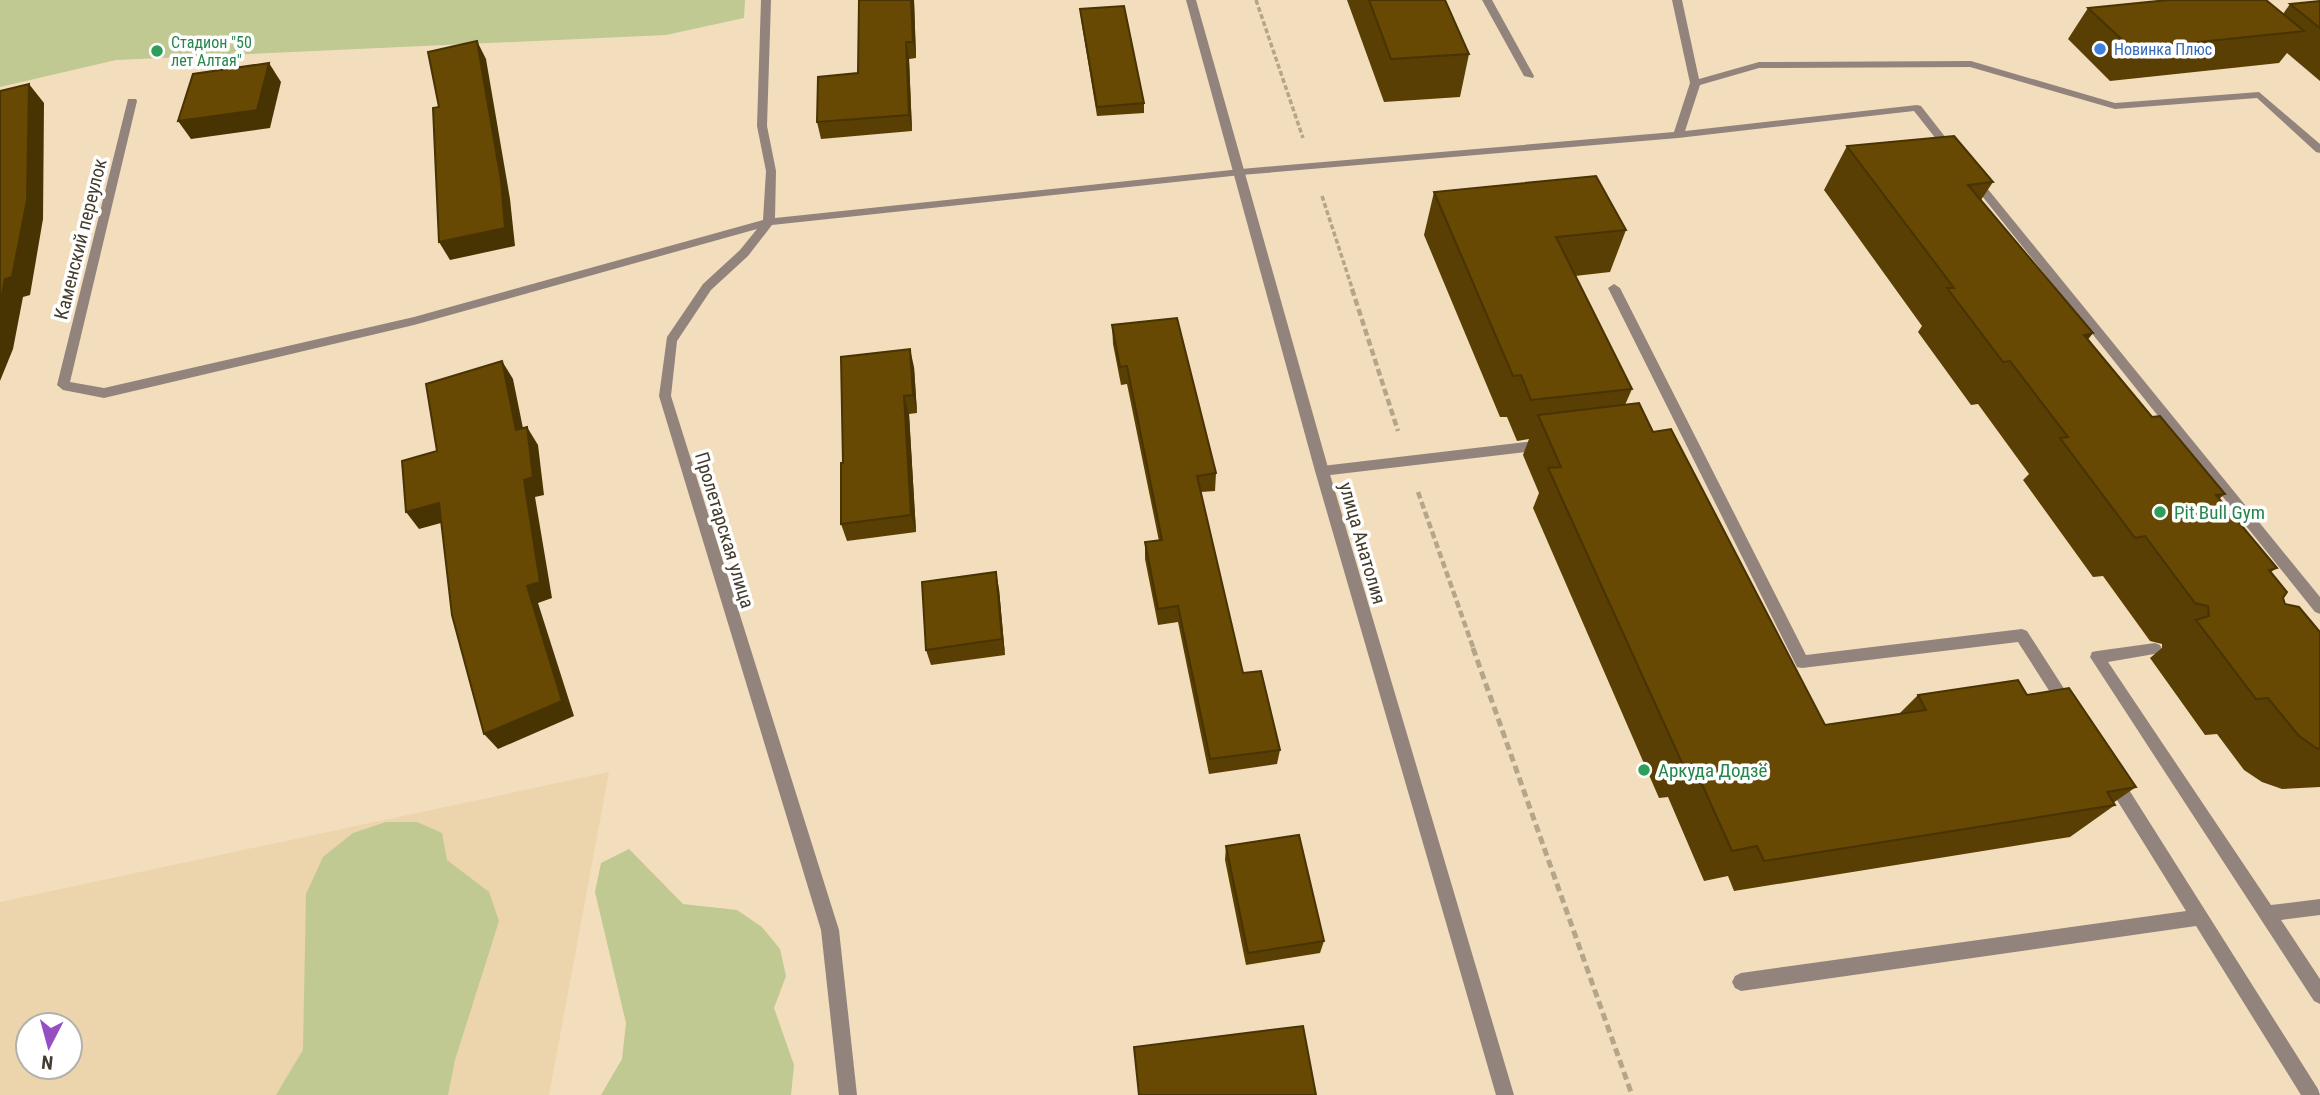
<svg xmlns="http://www.w3.org/2000/svg" width="2320" height="1095" font-family="'Roboto Condensed',sans-serif">
	<style>
		.built { fill: #ecd4ac; fill-rule: evenodd }
		.green { fill: #c0c991 }
		.lines { fill: none; stroke-linecap: round; stroke-linejoin: round }
		.path-far2 { stroke: #b5a58a; stroke-width: 3.5; stroke-dasharray: 5 2.5; stroke-linecap: butt }
		.path-far1 { stroke: #b5a58a; stroke-width: 4.5; stroke-dasharray: 7 3.5; stroke-linecap: butt }
		.path { stroke: #b5a58a; stroke-width: 5; stroke-dasharray: 8 4.5; stroke-linecap: butt }
		.service { fill: #93837d; fill-rule: evenodd }
		.minor { fill: #93837d; fill-rule: evenodd }
		.tertiary { fill: #93837d; fill-rule: evenodd }
		.wall { fill: #593f03 }
		.shaded-wall { fill: #483303 }
		.building { fill: #674904; stroke: #483303; stroke-width: 2 }
		.shop-dot { fill: #3f7fe0; stroke: #fff; stroke-width: 2.5 }
		.leisure-dot { fill: #2e9e5b; stroke: #fff; stroke-width: 2.5 }
		.labels { text-anchor: middle; stroke-width: 7; stroke-linejoin: round; paint-order: stroke }
		.far-leisure-label { font-size: 16px; fill: #27864d; stroke: #fff; text-anchor: start }
		.far-shop-label { font-size: 16px; fill: #366cbe; stroke: #fff; text-anchor: start }
		.street-label { font-size: 19px; fill: #433b2e; stroke: #fff }
		.leisure-label { font-size: 19px; fill: #27864d; stroke: #fff; text-anchor: start }
	</style>
	<rect width="100%" height="100%" fill="#f2debc"/>
	<!-- built -->
	<path class="built" d="M 609,772 L 549,1095 L 0,1095 L 0,902 ZM 28,1025 L 70,1025 L 70,1067 L 28,1067 Z"/>
	<!-- green -->
	<g class="green">
		<polygon points="0,0 745,0 744,18 666,35 116,60 0,87"/>
		<polygon points="386,822 417,822 442,833 447,860 489,892 499,921 455,1060 448,1095 276,1095 303,1050 306,894 323,857 353,833"/>
		<polygon points="629,849 683,904 737,910 762,927 780,949 786,976 774,1008 794,1065 791,1095 601,1095 622,1059 626,1023 595,892 601,863"/>
	</g>
	<g class="lines">
		<!-- path-far2 -->
		<g class="path-far2">
			<polyline points="1256,0 1303,138"/>
			<polyline points="1322,196 1353,291"/>
		</g>
		<!-- path-far1 -->
		<g class="path-far1">
			<polyline points="1352,289 1398,431"/>
			<polyline points="1418,492 1474,650"/>
		</g>
		<!-- path -->
		<polyline class="path" points="1473,648 1632,1095"/>
		<!-- service -->
		<g class="service">
			<polygon points="1482,0 1492,0 1534,76 1533,78 1524,76"/>
			<polygon points="1672,0 1682,0 1699,79 1759,62 1971,61 2115,103 2259,92 2320,144 2320,153 2316,152 2257,98 2115,109 1970,67 1759,68 1700,85 1685,131 1917,105 1921,106 1957,152 1952,155 1948,154 1914,111 1678,138 1241,175 1236,172 1241,169 1674,132 1690,83"/>
			<polygon points="1974,175 1978,177 2320,597 2320,614 2315,612 1970,181 1970,177"/>
			<polygon points="1614,284 1620,288 1806,655 2022,629 2027,631 2072,701 2075,706 2072,711 2067,713 2062,711 2018,642 1802,668 1797,667 1608,288"/>
			<polygon points="1544,440 1551,445 1544,450 1322,476 1315,471 1322,466"/>
			<polygon points="2155,643 2160,645 2162,649 2160,653 2108,662 2271,905 2320,899 2320,915 2281,920 2320,979 2320,1004 2314,1001 2090,657 2092,652 2097,651"/>
			<polygon points="2113,772 2119,774 2318,1089 2320,1095 2301,1095 2196,926 1741,991 1735,988 1732,982 1735,976 1741,973 2186,911 2107,784 2105,779 2107,774"/>
		</g>
		<!-- minor -->
		<polygon class="minor" points="761,0 771,0 767,126 776,171 775,218 1241,169 1246,172 1241,175 772,225 748,256 711,290 677,341 671,396 839,930 857,1095 839,1095 821,930 659,396 667,337 703,284 740,250 757,229 414,325 104,398 63,390 57,385 128,99 136,99 137,101 70,382 104,388 414,317 763,220 766,171 757,126"/>
		<!-- tertiary -->
		<polygon class="tertiary" points="1186,0 1196,0 1329,471 1514,1095 1496,1095 1315,471"/>
	</g>
	<!-- wall -->
	<g class="wall">
		<polygon points="914,0 916,58 909,59 912,131 821,139 817,122 858,73"/>
		<polygon points="1347,0 1445,0 1469,54 1460,97 1384,102"/>
		<polygon points="2320,1 2320,81 2287,53 2279,63 2110,81 2068,39 2088,8 2283,14 2290,4"/>
		<polygon points="1080,9 1144,103 1144,113 1097,116 1081,19"/>
		<polygon points="1847,146 1993,182 1981,200 2093,333 2088,339 2152,417 2225,494 2219,499 2277,568 2271,572 2285,604 2320,632 2320,787 2282,789 2262,782 2244,770 2217,734 2205,735 2150,658 2162,648 2162,644 2150,641 2103,576 2093,577 2023,480 2029,474 1978,404 1971,405 1918,332 1922,326 1824,190"/>
		<polygon points="1434,192 1626,230 1610,272 1575,276 1632,389 1625,405 1653,432 1825,725 1899,714 1918,695 2027,695 2136,787 2113,803 2115,805 2070,837 1734,891 1728,876 1704,881 1668,797 1659,798 1533,508 1539,493 1523,455 1529,439 1517,441 1507,417 1500,417 1424,235"/>
		<polygon points="1112,325 1216,473 1215,491 1201,492 1243,673 1280,750 1277,764 1209,774 1178,622 1158,625 1145,559 1145,542 1159,541 1127,384 1121,385 1113,344"/>
		<polygon points="914,367 917,413 909,414 916,532 847,541 841,524 843,463"/>
		<polygon points="999,589 1005,655 931,665 926,650"/>
		<polygon points="1226,846 1324,941 1320,953 1246,965 1225,860"/>
	</g>
	<!-- shaded-wall -->
	<g class="shaded-wall">
		<polygon points="911,0 914,0 916,58 913,42"/>
		<polygon points="477,41 486,59 510,199 515,246 450,260 439,242"/>
		<polygon points="906,42 909,59 912,131 909,115"/>
		<polygon points="269,63 281,82 270,128 191,139 178,121"/>
		<polygon points="29,84 44,103 43,219 30,295 23,297 13,349 0,381 0,304"/>
		<polygon points="2093,333 2058,376 2084,335"/>
		<polygon points="910,349 914,367 917,413 913,395"/>
		<polygon points="502,361 513,379 527,448 516,430"/>
		<polygon points="904,396 909,414 916,532 911,515"/>
		<polygon points="527,427 538,445 544,495 535,497 552,598 538,603 574,716 498,749 484,734 527,586 524,480"/>
		<polygon points="439,503 452,520 419,529 406,512"/>
		<polygon points="996,572 999,589 1005,655 1002,639"/>
	</g>
	<!-- building -->
	<g class="building">
		<polygon points="859,0 911,0 913,42 906,42 909,115 817,122 818,77 858,73"/>
		<polygon points="1369,0 1445,0 1469,54 1391,59"/>
		<polygon points="2168,0 2266,0 2304,31 2132,49 2088,8"/>
		<polygon points="2320,1 2320,28 2290,4"/>
		<polygon points="1124,6 1144,103 1097,107 1080,9"/>
		<polygon points="477,41 501,180 505,228 439,242 433,108 439,107 428,52"/>
		<polygon points="269,63 257,110 178,121 193,74"/>
		<polygon points="29,84 27,200 12,277 5,279 0,304 0,91"/>
		<polygon points="1954,136 1993,182 1968,185 2093,333 2084,335 2152,417 2160,416 2225,494 2216,495 2277,568 2269,570 2287,592 2283,598 2285,604 2299,607 2320,632 2320,749 2316,748 2298,735 2268,698 2256,699 2196,620 2209,616 2208,606 2195,603 2145,536 2135,538 2060,438 2068,437 2010,361 2003,362 1947,288 1954,288 1847,146"/>
		<polygon points="1596,176 1626,230 1556,237 1632,389 1531,400 1521,375 1513,376 1434,192"/>
		<polygon points="1177,318 1216,473 1197,476 1243,673 1261,671 1280,750 1210,759 1178,606 1158,609 1145,542 1162,540 1127,366 1120,367 1112,325"/>
		<polygon points="910,349 913,395 904,396 911,515 841,524 841,463 843,463 841,357"/>
		<polygon points="502,361 516,430 527,427 533,477 524,480 540,582 527,586 562,701 484,734 452,615 439,503 406,512 402,461 437,451 426,384"/>
		<polygon points="1639,403 1653,432 1671,429 1825,725 1926,710 1918,695 2018,680 2027,695 2069,688 2136,787 2107,792 2115,805 1764,861 1757,846 1732,851 1693,764 1683,765 1548,468 1561,467 1538,415"/>
		<polygon points="996,572 1002,639 926,650 922,582"/>
		<polygon points="1299,835 1324,941 1248,953 1226,846"/>
		<polygon points="1303,1026 1316,1095 1139,1095 1134,1047"/>
	</g>
	<!-- markers -->
	<circle class="shop-dot" cx="2100" cy="49" r="7"/>
	<g class="leisure-dot">
		<circle cx="157" cy="51" r="7"/>
		<circle cx="2160" cy="512" r="7"/>
		<circle cx="1644" cy="770" r="7"/>
	</g>
	<g class="labels">
		<!-- far-leisure labels -->
		<g class="far-leisure-label">
			<text x="171" y="48">Стадион "50<tspan x="171" dy="18">лет Алтая"</tspan></text>
		</g>
		<!-- far-shop labels -->
		<g class="far-shop-label">
			<text x="2114" y="55">Новинка Плюс</text>
		</g>
		<!-- street labels -->
		<g class="street-label">
			<text transform="translate(80 239) rotate(-76)" y="7">Каменский переулок</text>
			<text transform="translate(725 530) rotate(73)" y="7">Пролетарская улица</text>
			<text transform="translate(1363 543) rotate(74)" y="7">улица Анатолия</text>
		</g>
		<!-- leisure labels -->
		<g class="leisure-label">
			<text x="2174" y="519">Pit Bull Gym</text>
			<text x="1658" y="777">Аркуда Додзё</text>
		</g>
	</g>
	<!-- north arrow -->
	<g transform="translate(49 1046) rotate(186)"><circle r="33" fill="#ffffff" stroke="#b4b1ab" stroke-width="2"/>
	<path d="M0-5L12 26L0 18L-12 26Z" fill="#954fc3"/>
	<text y="-10" font-size="19" font-weight="bold" text-anchor="middle" fill="#433b2e">N</text>
	</g>
</svg>
